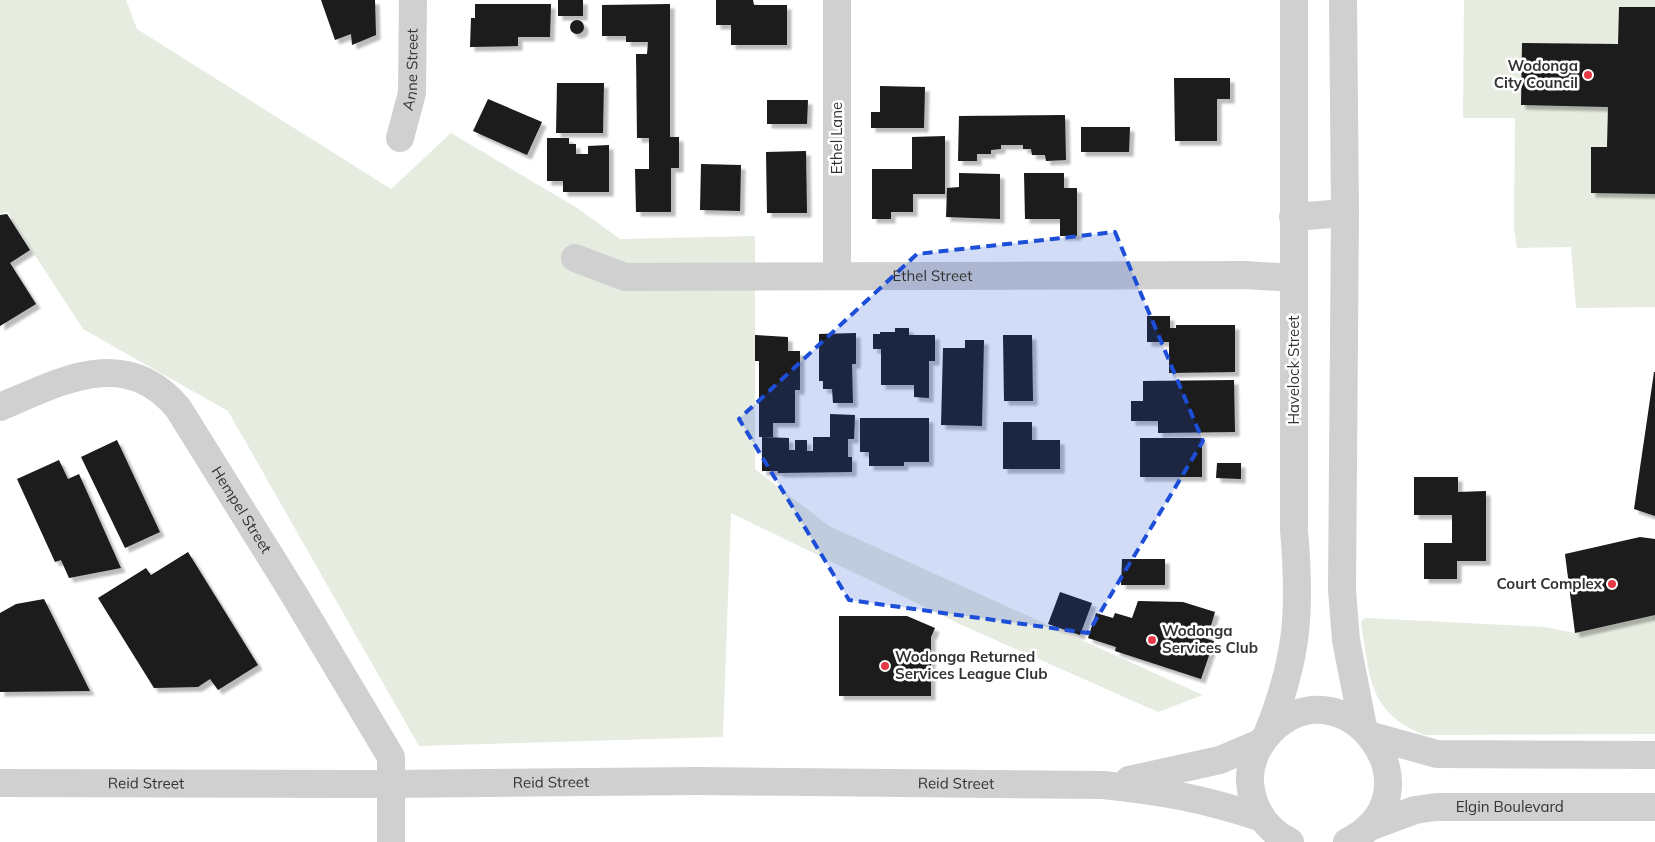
<svg xmlns="http://www.w3.org/2000/svg" width="1655" height="842" font-family="Mulish,sans-serif">
	<style>
		.green { fill: #e6ecdf }
		.building { fill: #1a1a1a; filter: url(#shadow) }
		.lines { fill: none; stroke-linecap: round; stroke-linejoin: round }
		.minor { stroke: #d0d0d0; stroke-width: 28 }
		.marked { fill: #1d4ed8; fill-opacity: 0.2; stroke: #1d4ed8; stroke-width: 4; stroke-dasharray: 10 6; stroke-linejoin: round }
		.poi-dot { fill: #e63946; stroke: #fff; stroke-width: 2 }
		.labels { text-anchor: middle; stroke-width: 5; stroke-linejoin: round; paint-order: stroke }
		.poi-label { font-size: 15px; font-weight: bold; fill: #333; stroke: #fff; text-anchor: end }
		.street-label { font-size: 15px; fill: #333; stroke: #fff }
	</style>
	<defs>
		<filter id="shadow"><feDropShadow dx="4.5" dy="4.5" stdDeviation="1" flood-color="#0004"/></filter>
	</defs>
	<rect width="100%" height="100%" fill="#fff"/>
	<!-- green -->
	<g class="green">
		<polygon points="0,0 126,0 137,29 391,189 451,133 577,208 620,239 755,236 755,469 829,526 1203,695 1158,712 964,626 731,513 723,737 419,746 228,411 83,329 7,212 0,214"/>
		<polygon points="1464,0 1655,0 1655,307 1576,308 1571,247 1517,248 1514,228 1515,118 1463,118"/>
		<path d="M 1655,615 L 1655,734 L 1424,735 C 1368,712 1370,677 1361,624 L 1362,620 L 1366,618 L 1544,627 L 1575,633 Z"/>
	</g>
	<!-- building -->
	<g class="building">
		<polygon points="321,0 375,0 376,35 352,45 351,34 335,40"/>
		<rect x="558" y="0" width="25" height="16"/>
		<polygon points="716,0 753,0 754,5 787,5 787,45 731,45 731,25 716,25"/>
		<polygon points="475,4 551,4 550,37 518,37 518,46 470,47 471,18 475,18"/>
		<polygon points="670,4 670,137 679,137 679,168 671,168 671,212 636,212 635,169 649,169 649,138 637,138 636,54 647,54 648,42 626,42 626,36 602,36 602,5"/>
		<polygon points="1619,7 1655,7 1655,194 1591,193 1591,147 1607,147 1608,107 1521,105 1522,43 1618,44"/>
		<circle cx="577" cy="27" r="7"/>
		<polygon points="1174,78 1230,78 1230,99 1217,99 1217,141 1175,141"/>
		<polygon points="557,83 604,83 603,133 556,133"/>
		<polygon points="880,86 925,87 924,128 871,128 871,112 880,112"/>
		<polygon points="488,99 542,122 527,155 473,131"/>
		<polygon points="767,100 808,100 807,124 767,124"/>
		<polygon points="1065,115 1066,160 1046,161 1045,155 1032,155 1031,149 1023,149 1023,145 1001,145 1001,149 991,150 991,154 977,154 977,161 958,161 959,116"/>
		<polygon points="1081,127 1130,127 1129,152 1081,152"/>
		<polygon points="945,136 945,194 913,194 913,212 891,212 891,219 872,219 872,169 912,169 912,137"/>
		<polygon points="547,138 569,138 569,144 576,144 576,154 588,154 588,146 609,145 609,192 563,192 563,181 547,181"/>
		<polygon points="806,151 807,213 767,213 766,152"/>
		<polygon points="701,164 741,165 740,211 700,210"/>
		<polygon points="959,173 1000,174 1000,219 946,217 947,188 959,187"/>
		<polygon points="1024,173 1064,173 1064,188 1077,188 1077,236 1060,236 1060,219 1025,219"/>
		<polygon points="7,214 30,250 10,263 36,304 0,326 0,215"/>
		<polygon points="1147,316 1170,316 1170,328 1176,328 1176,325 1235,325 1235,372 1169,373 1169,342 1147,342"/>
		<polygon points="895,328 909,328 909,335 935,335 935,361 929,361 929,398 914,397 914,385 881,385 881,349 873,349 873,334 880,334 880,332 895,332"/>
		<polygon points="856,333 856,364 852,364 853,403 833,403 832,389 823,389 823,381 819,381 819,334"/>
		<polygon points="755,335 788,337 788,351 800,351 800,390 795,390 795,423 773,423 773,437 759,437 759,361 755,361"/>
		<polygon points="1003,335 1032,335 1033,401 1004,401"/>
		<polygon points="965,340 984,340 982,426 941,425 943,348 965,348"/>
		<polygon points="1654,372 1655,372 1655,516 1634,509"/>
		<polygon points="1234,380 1235,432 1158,433 1158,421 1131,421 1131,401 1143,401 1143,381"/>
		<polygon points="830,414 855,415 854,439 848,439 848,457 852,457 852,472 778,473 778,471 762,471 762,437 789,438 789,450 795,450 795,440 807,440 807,451 813,451 813,437 830,437"/>
		<polygon points="860,418 929,418 929,462 904,462 904,466 869,466 869,452 860,452"/>
		<polygon points="1003,422 1032,422 1032,440 1060,440 1060,469 1003,469"/>
		<rect x="1140" y="438" width="62" height="39"/>
		<polygon points="117,440 160,532 125,548 81,457"/>
		<polygon points="59,460 68,479 79,474 121,568 69,578 61,560 55,562 17,479"/>
		<polygon points="1217,463 1241,463 1241,479 1216,478"/>
		<polygon points="1414,477 1458,477 1458,492 1486,491 1486,561 1457,561 1457,579 1424,579 1424,543 1452,543 1452,515 1414,515"/>
		<polygon points="1640,537 1655,539 1655,615 1575,633 1565,554"/>
		<polygon points="188,552 258,665 218,690 210,679 198,687 154,688 98,598 146,568 151,575"/>
		<polygon points="1122,559 1165,559 1165,585 1121,585"/>
		<polygon points="1060,592 1092,603 1080,635 1048,624"/>
		<polygon points="44,599 90,691 0,692 0,613 16,604"/>
		<polygon points="1138,601 1183,602 1215,612 1207,639 1214,641 1201,679 1115,651 1116,647 1088,638 1096,613 1113,618 1115,613 1132,618"/>
		<polygon points="839,616 907,616 935,628 931,637 931,696 839,696"/>
	</g>
	<g class="lines">
		<!-- minor -->
		<g class="minor">
			<polyline points="837,0 837,275"/>
			<polyline points="1343,0 1345,213 1342,590 1346,640 1363,727"/>
			<path id="s1" d="M 400,138 L 412,93 L 413,0"/>
			<polyline points="1293,217 1345,213"/>
			<path id="s2" d="M 575,258 L 625,277 L 1245,275 L 1293,278"/>
			<path id="s3" d="M 0,407 C 62,381 125,345 178,408 L 295,596 L 391,757 L 391,842"/>
			<path d="M 1267,735 C 1298,658 1301,612 1294,530 L 1294,0"/>
			<polyline points="1372,736 1437,754 1655,755"/>
			<polyline points="1129,780 1220,760 1262,742"/>
			<path id="s4" d="M 0,783 L 390,784 L 699,781 L 1103,785 C 1162,791 1205,799 1262,818"/>
			<path id="s5" d="M 1369,827 L 1415,810 L 1436,807 L 1655,807"/>
			<path d="M 1290,842 C 1267,830 1252,809 1250,782 C 1249,763 1258,744 1271,731 C 1344,658 1446,793 1347,842"/>
		</g>
	</g>
	<!-- marked area -->
	<path class="marked" d="M 1115,232 L 1203,441 L 1088,633 L 849,600 L 739,419 L 917,254 Z"/>
	<!-- markers -->
	<g class="poi-dot">
		<circle cx="1588" cy="75" r="5"/>
		<circle cx="1612" cy="584" r="5"/>
		<circle cx="1152" cy="640" r="5"/>
		<circle cx="885" cy="666" r="5"/>
	</g>
	<g class="labels">
		<!-- poi labels -->
		<g class="poi-label">
			<text x="1578" y="71">Wodonga<tspan x="1578" dy="17">City Council</tspan></text>
			<text x="1602" y="589">Court Complex</text>
			<text x="1162" y="636" text-anchor="start">Wodonga<tspan x="1162" dy="17">Services Club</tspan></text>
			<text x="895" y="662" text-anchor="start">Wodonga Returned<tspan x="895" dy="17">Services League Club</tspan></text>
		</g>
		<!-- street labels -->
		<g class="street-label">
			<text dy="5" stroke="none"><textPath href="#s1" startOffset="70">Anne Street</textPath></text>
			<text transform="translate(837 138) rotate(-90)" y="5">Ethel Lane</text>
			<text dy="5" stroke="none"><textPath href="#s2" startOffset="361">Ethel Street</textPath></text>
			<text transform="translate(1294 370) rotate(-90)" y="5">Havelock Street</text>
			<text dy="5" stroke="none"><textPath href="#s3" startOffset="315">Hempel Street</textPath></text>
			<text dy="5" stroke="none"><textPath href="#s4" startOffset="146">Reid Street</textPath></text>
			<text dy="5" stroke="none"><textPath href="#s4" startOffset="551">Reid Street</textPath></text>
			<text dy="5" stroke="none"><textPath href="#s4" startOffset="956">Reid Street</textPath></text>
			<text dy="5" stroke="none"><textPath href="#s5" startOffset="144">Elgin Boulevard</textPath></text>
		</g>
	</g>
</svg>
